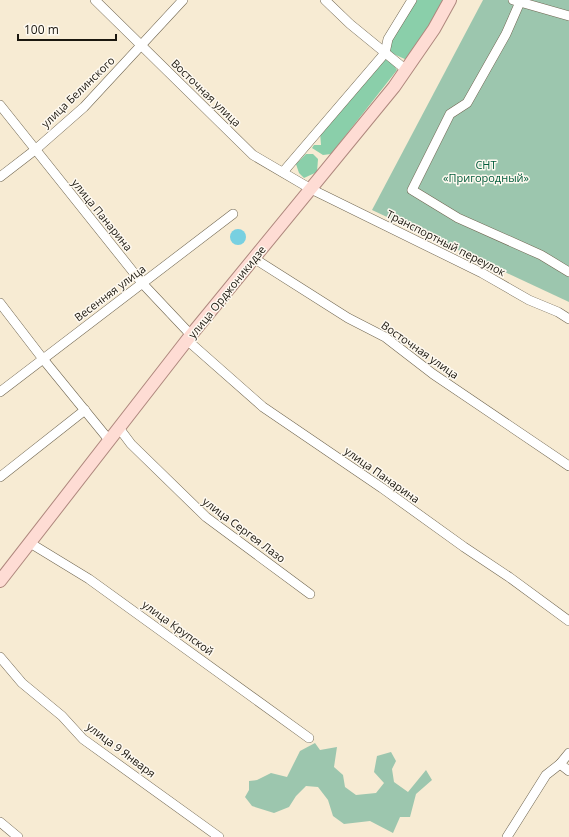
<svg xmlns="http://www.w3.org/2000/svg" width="569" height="837" font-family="'Open Sans',sans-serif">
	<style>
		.green { fill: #9cc6ae }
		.forest { fill: #8acfaa }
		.water { fill: #78d0e1 }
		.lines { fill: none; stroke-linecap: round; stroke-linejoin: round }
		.minor-casing { stroke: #706651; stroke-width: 10 }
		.major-casing { stroke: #ae877d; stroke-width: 14 }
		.minor { stroke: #fff; stroke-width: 9 }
		.major { stroke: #fedcd4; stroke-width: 12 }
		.labels { text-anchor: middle; stroke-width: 3; stroke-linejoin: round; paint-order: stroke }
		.street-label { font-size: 11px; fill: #1b170f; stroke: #fef9f0 }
		.park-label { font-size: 11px; fill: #025c3b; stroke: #fef9f0 }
	</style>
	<rect width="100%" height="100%" fill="#f7ebd3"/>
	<!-- green -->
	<g class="green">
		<polygon points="483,0 569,0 569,302 372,210"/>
		<polygon points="315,743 320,750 337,747 334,767 343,775 345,787 356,795 376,793 384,783 374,772 377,756 391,752 396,761 392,769 394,782 408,792 426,770 432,780 416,794 410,817 400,817 393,833 370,821 344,824 333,816 328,800 318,787 306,786 296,796 289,807 274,813 252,806 245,797 249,790 249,781 257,780 271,773 287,777 300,751"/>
	</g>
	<!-- forest -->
	<g class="forest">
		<polygon points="415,0 445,0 434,20 407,60 389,52 390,40"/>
		<polygon points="385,57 392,63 397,70 331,154 323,155 312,148 314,145 321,145 320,132"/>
		<polygon points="306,154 313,154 318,159 317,172 304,178 299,173 296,164"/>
	</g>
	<!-- water -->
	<circle class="water" cx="238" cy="237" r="8"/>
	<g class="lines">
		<!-- minor casing -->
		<g class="minor-casing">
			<g id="minor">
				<polyline points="95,0 253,155 311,189 482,273 529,300 558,312 569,319"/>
				<polyline points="325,0 350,24 405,69"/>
				<polyline points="513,0 569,16"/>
				<polyline points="520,2 506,34 467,103 450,114 412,190 458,218 541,255 569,272"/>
				<polyline points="0,105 142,283 191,335"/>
				<polyline points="283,172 385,53 388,39 412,0"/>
				<polyline points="0,177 35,150 84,107 183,0"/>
				<polyline points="255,259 348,318 385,337 433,374 569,466"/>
				<polyline points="0,303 43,359 109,440"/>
				<polyline points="187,340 263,407 382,488 464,547 509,577 569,621"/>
				<polyline points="0,392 233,214"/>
				<polyline points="119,428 131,444 206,517 310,594"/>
				<polyline points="0,477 85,410"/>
				<polyline points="30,543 89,579 309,738"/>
				<polyline points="0,657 22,683 62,716 83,739 219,837"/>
				<polyline points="560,764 569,771"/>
				<polyline points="0,822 18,837"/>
				<polyline points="507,837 546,775 560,764 569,753"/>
			</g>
		</g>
		<!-- major casing -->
		<g class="major-casing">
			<polyline id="major" points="0,581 191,335 394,87 434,29 450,0"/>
		</g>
		<!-- minor -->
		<use href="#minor" class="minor"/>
		<!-- major -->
		<use href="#major" class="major"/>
	</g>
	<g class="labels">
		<!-- street labels -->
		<g class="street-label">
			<text transform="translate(78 92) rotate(-44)" y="4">улица Белинского</text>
			<text transform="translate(206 93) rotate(44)" y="4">Восточная улица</text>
			<text transform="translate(102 215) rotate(51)" y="4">улица Панарина</text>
			<text transform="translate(446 243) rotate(27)" y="4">Транспортный переулок</text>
			<text transform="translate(227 292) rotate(-51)" y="4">улица Орджоникидзе</text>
			<text transform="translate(110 293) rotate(-37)" y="4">Весенняя улица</text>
			<text transform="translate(420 350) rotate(35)" y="4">Восточная улица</text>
			<text transform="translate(382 475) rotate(35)" y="4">улица Панарина</text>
			<text transform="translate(244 530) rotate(37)" y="4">улица Сергея Лазо</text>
			<text transform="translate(178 628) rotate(36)" y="4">улица Крупской</text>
			<text transform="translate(121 750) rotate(37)" y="4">улица 9 Января</text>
		</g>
		<!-- park labels -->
		<g class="park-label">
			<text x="486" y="169">СНТ<tspan x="486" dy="13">«Пригородный»</tspan></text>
		</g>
	</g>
	<!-- scale -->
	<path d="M18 34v6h98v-6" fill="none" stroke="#1b170f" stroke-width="2"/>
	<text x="24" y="34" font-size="12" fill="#1b170f" stroke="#fef9f0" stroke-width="3" paint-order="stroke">100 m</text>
</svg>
